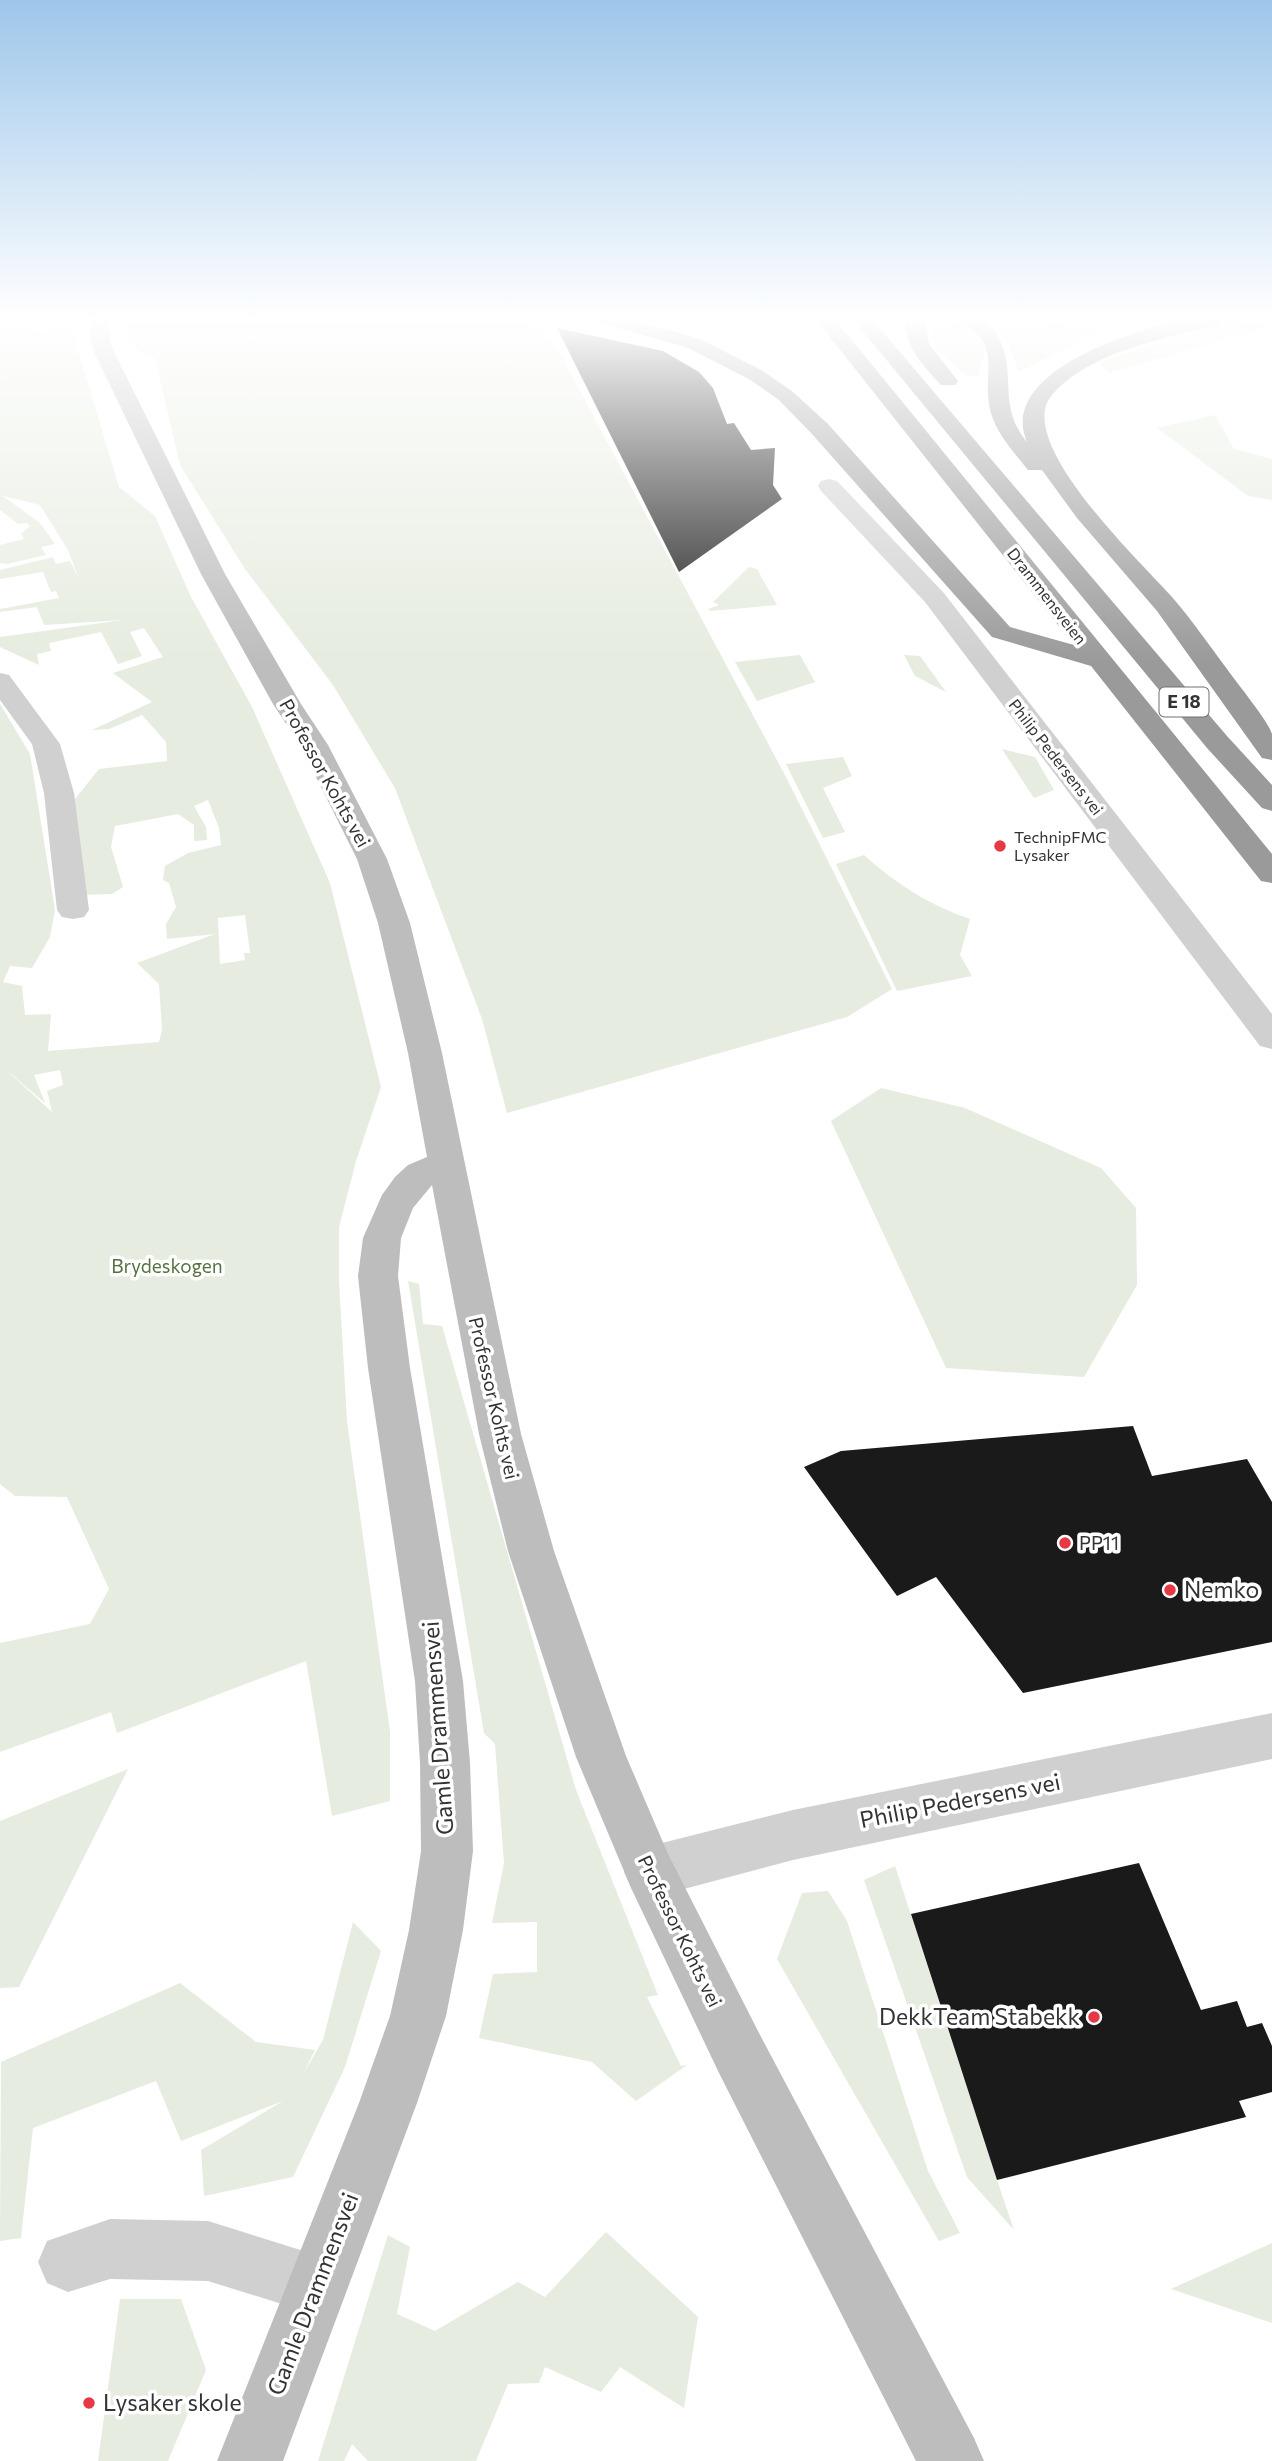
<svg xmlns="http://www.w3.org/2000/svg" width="1272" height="2461" font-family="Commissioner,sans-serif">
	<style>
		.green { fill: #e6ecdf; fill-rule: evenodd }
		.building { fill: #1a1a1a }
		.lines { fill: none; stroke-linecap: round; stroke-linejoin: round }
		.street { fill: #d0d0d0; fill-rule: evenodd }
		.secondary { fill: #bdbdbd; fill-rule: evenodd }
		.highway { fill: #9a9a9a; fill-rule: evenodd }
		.poi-dot { fill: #e63946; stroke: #fff; stroke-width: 2.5 }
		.labels { text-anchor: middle; stroke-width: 7; stroke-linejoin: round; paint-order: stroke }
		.far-street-label { font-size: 16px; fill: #333; stroke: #fff }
		.far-poi-label { font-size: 16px; fill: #333; stroke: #fff; text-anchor: start }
		.shield { fill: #fff; stroke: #707070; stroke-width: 2 }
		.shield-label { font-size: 18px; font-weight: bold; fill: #333 }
		.street-label { font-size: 19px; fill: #333; stroke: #fff }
		.park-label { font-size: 19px; fill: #56703f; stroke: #fff }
		.poi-label { font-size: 19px; fill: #333; stroke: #fff; text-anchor: start }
		.near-poi-label { font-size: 23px; fill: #333; stroke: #fff; text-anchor: start }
		.near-street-label { font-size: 23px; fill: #333; stroke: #fff }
	</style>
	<rect width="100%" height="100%" fill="#fff"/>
	<!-- green -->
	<g class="green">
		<path d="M 127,317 L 523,317 L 556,346 L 787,779 L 892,989 L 847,1017 L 507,1113 L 482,1019 L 395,788 L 333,685 L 245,569 L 180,465 L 156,362 L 153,357 L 148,357 C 134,347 119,336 127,317 Z"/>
		<polygon points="1126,317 1202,317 1107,342 1161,323 1067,325 1098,331 1019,372 1000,326 995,323"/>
		<polygon points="1254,317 1265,317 1272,326 1109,373 1098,362 1195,330"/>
		<path d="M 0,318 L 4,328 L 54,333 L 54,329 L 72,330 L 119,487 L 155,516 L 190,595 L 252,707 L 330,883 L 381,1087 L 356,1161 L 339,1227 L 339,1281 L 347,1421 L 390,1732 L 390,1801 L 332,1816 L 306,1661 L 117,1733 L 111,1712 L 0,1752 L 0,1643 L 90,1624 L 109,1589 L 67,1497 L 15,1496 L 0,1484 L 0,704 L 30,754 L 55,910 L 50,937 L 32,968 L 10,966 L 3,982 L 22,986 L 25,1015 L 51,1014 L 48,1051 L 159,1042 L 162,1030 L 159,984 L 137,963 L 215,934 L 167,939 L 166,924 L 176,907 L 169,883 L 163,880 L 165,866 L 188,853 L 221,845 L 219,828 L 208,800 L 194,806 L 206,827 L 207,840 L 194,841 L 194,825 L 178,814 L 115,826 L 111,847 L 123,887 L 112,894 L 79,895 L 67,809 L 99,769 L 167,761 L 166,742 L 142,715 L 109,729 L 92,730 L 152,702 L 113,673 L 163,657 L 144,628 L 130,632 L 142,656 L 118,664 L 101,632 L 49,643 L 51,651 L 37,654 L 39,665 L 0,647 L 0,637 L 123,620 L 44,625 L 37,607 L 0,612 L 0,609 L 59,598 L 56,591 L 51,592 L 43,572 L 0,579 L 0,570 L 53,557 L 56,564 L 70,561 L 79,579 L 68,550 L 40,505 L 3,496 L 40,523 L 55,544 L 41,547 L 46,555 L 7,564 L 0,563 L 0,545 L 24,539 L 21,534 L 30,526 L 27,523 L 18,524 L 0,510 L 0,378 L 2,377 L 0,373 ZM 245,915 L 250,953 L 244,953 L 245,960 L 220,964 L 218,918 ZM 3,1067 L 45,1103 L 34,1075 L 60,1070 L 63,1085 L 47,1091 L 52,1112 Z"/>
		<polygon points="957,320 972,332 985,350 978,377 965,375 935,347 930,321"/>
		<polygon points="1215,415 1234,449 1272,459 1272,500 1248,496 1157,428"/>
		<polygon points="749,567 757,569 777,605 711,611 708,609 719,605 713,602"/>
		<polygon points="800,655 815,682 757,701 735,662"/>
		<polygon points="904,655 920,656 946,692 915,676"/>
		<polygon points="1002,749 1035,757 1054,790 1034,798"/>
		<polygon points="843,757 852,776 823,788 845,832 823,838 786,764"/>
		<path d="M 864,855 C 896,884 929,905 970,919 L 960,955 L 972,976 L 897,991 L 836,864 Z"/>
		<polygon points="881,1088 965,1108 1101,1168 1136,1208 1137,1285 1084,1377 946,1368 831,1121"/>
		<polygon points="408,1281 419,1284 423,1324 442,1326 576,1790 658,1995 647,1997 681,2066 687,2065 636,2101 592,2062 479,2038 493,1974 537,1972 537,1922 492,1923 504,1863 495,1744 484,1733"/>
		<polygon points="128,1769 19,1987 0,1988 0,1821"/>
		<polygon points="895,1866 997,2180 1014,2230 967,2177 864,1880"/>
		<polygon points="828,1891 847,1921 928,2171 960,2233 939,2241 777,1959 802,1893"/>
		<polygon points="353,1922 381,1951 345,2067 293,2177 204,2196 201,2150 283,2101 181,2141 156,2081 33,2128 21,2238 0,2241 1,2062 180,1983 256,2042 315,2050 303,2074 323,2040"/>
		<polygon points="606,2232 698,2317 684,2408 620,2367 601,2392 545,2367 539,2383 508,2384 476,2461 368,2461 352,2444 344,2461 318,2461 388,2235 410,2247 397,2314 435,2331 518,2282 545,2297"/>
		<polygon points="1272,2243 1272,2323 1171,2289"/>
		<polygon points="120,2299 181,2299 206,2370 168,2461 98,2461"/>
	</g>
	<!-- building -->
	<g class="building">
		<polygon points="557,328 663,351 699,372 713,388 727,424 734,423 751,450 775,448 773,485 782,499 679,572"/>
		<polygon points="1133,1426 1152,1476 1247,1459 1272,1502 1272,1642 1023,1693 936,1577 897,1596 804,1467 841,1451"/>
		<polygon points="1139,1863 1201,2010 1237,2001 1247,2027 1262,2023 1272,2046 1272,2092 1239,2101 1246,2117 997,2180 911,1914"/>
	</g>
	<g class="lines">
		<!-- street -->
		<g class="street">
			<polygon points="829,479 837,481 943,592 1272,1014 1272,1049 1260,1046 925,602 821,491 818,486 821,481"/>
			<polygon points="0,673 9,675 60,744 74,793 89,910 84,917 73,919 62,917 57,910 44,793 32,744 0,700"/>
			<polygon points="1272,1713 1272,1759 793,1860 650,1898 632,1890 624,1872 632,1854 650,1846 793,1810"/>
			<polygon points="110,2219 208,2221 339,2262 348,2284 339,2306 317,2315 208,2281 110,2279 68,2292 47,2283 38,2262 47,2241"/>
		</g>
		<!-- secondary -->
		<polygon class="secondary" points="92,317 110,317 110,340 115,354 225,574 301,704 328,745 387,859 410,923 442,1053 521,1434 554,1551 626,1756 668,1854 759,2033 974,2438 984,2461 916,2461 719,2073 632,1890 576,1757 508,1551 479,1434 432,1185 413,1208 401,1238 398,1276 410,1368 463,1681 470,1763 473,1851 463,1930 446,2016 417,2103 283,2461 217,2461 359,2103 390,2016 409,1930 421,1851 420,1763 415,1681 368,1368 358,1276 363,1238 382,1195 395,1177 408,1165 427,1157 408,1053 378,923 357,859 300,745 273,704 201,574 95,354 90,340"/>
		<!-- highway -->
		<g class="highway">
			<polygon points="591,317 623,317 700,339 763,371 793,392 828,424 1010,627 1074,645 814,317 833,317 1272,854 1272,883 1261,881 1091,666 992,637 812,434 779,400 749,379 686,347 593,321"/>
			<polygon points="851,317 870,317 1227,736 1272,785 1272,811 1262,808 1207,748"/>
			<path d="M 906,317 L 924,317 L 929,344 L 958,381 L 955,385 L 941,385 C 923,365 903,346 906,317 Z"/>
			<path d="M 959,317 L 980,317 C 1029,356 990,398 1027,442 C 995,369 1150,323 1202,317 C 1214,316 1227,317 1239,317 L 1237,321 C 1180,335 1092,348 1052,395 C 1012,441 1142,563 1172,597 C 1192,620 1209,645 1227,669 C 1236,682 1269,722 1272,734 C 1272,742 1272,752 1272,760 L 1262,758 L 1157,611 L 1077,518 L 1042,470 L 1028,470 C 1009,446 989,426 988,394 C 987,378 991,361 985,345 C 979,333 967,328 959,317 Z"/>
		</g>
	</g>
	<!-- sky -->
	<linearGradient id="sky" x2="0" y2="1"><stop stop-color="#9ec6ea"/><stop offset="0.48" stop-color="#fff"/><stop offset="1" stop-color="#fff" stop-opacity="0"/></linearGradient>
	<rect width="1272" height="662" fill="url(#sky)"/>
	<!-- markers -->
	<g class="poi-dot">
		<circle cx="1000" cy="846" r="7"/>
		<circle cx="1065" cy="1543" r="7"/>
		<circle cx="1170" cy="1590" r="7"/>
		<circle cx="1094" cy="2017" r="7"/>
		<circle cx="89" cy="2403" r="7"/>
	</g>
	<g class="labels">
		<!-- far-street labels -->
		<g class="far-street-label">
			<text transform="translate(1047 596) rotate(52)" y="6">Drammensveien</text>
			<text transform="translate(1056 757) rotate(52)" y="6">Philip Pedersens vei</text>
		</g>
		<!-- far-poi labels -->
		<g class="far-poi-label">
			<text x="1014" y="843">TechnipFMC<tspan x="1014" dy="18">Lysaker</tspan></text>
		</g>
		<!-- shield labels -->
		<rect class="shield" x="1159.5" y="687.5" width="49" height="29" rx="5"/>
		<g class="shield-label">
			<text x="1184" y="708">E 18</text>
		</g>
		<!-- street labels -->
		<g class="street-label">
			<text transform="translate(325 773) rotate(61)" y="7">Professor Kohts vei</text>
			<text transform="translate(494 1398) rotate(77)" y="7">Professor Kohts vei</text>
			<text transform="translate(680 1931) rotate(64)" y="7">Professor Kohts vei</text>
		</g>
		<!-- park labels -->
		<g class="park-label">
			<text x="167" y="1273">Brydeskogen</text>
		</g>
		<!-- poi labels -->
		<g class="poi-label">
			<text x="1079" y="1550">PP11</text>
		</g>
		<!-- near-poi labels -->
		<g class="near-poi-label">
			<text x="1184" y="1598">Nemko</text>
			<text x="1080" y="2025" text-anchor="end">DekkTeam Stabekk</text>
			<text x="103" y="2411">Lysaker skole</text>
		</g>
		<!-- near-street labels -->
		<g class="near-street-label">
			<text transform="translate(438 1728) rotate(-94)" y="8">Gamle Drammensvei</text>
			<text transform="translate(960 1801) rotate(-11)" y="8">Philip Pedersens vei</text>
			<text transform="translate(313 2294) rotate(-69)" y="8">Gamle Drammensvei</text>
		</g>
	</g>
</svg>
